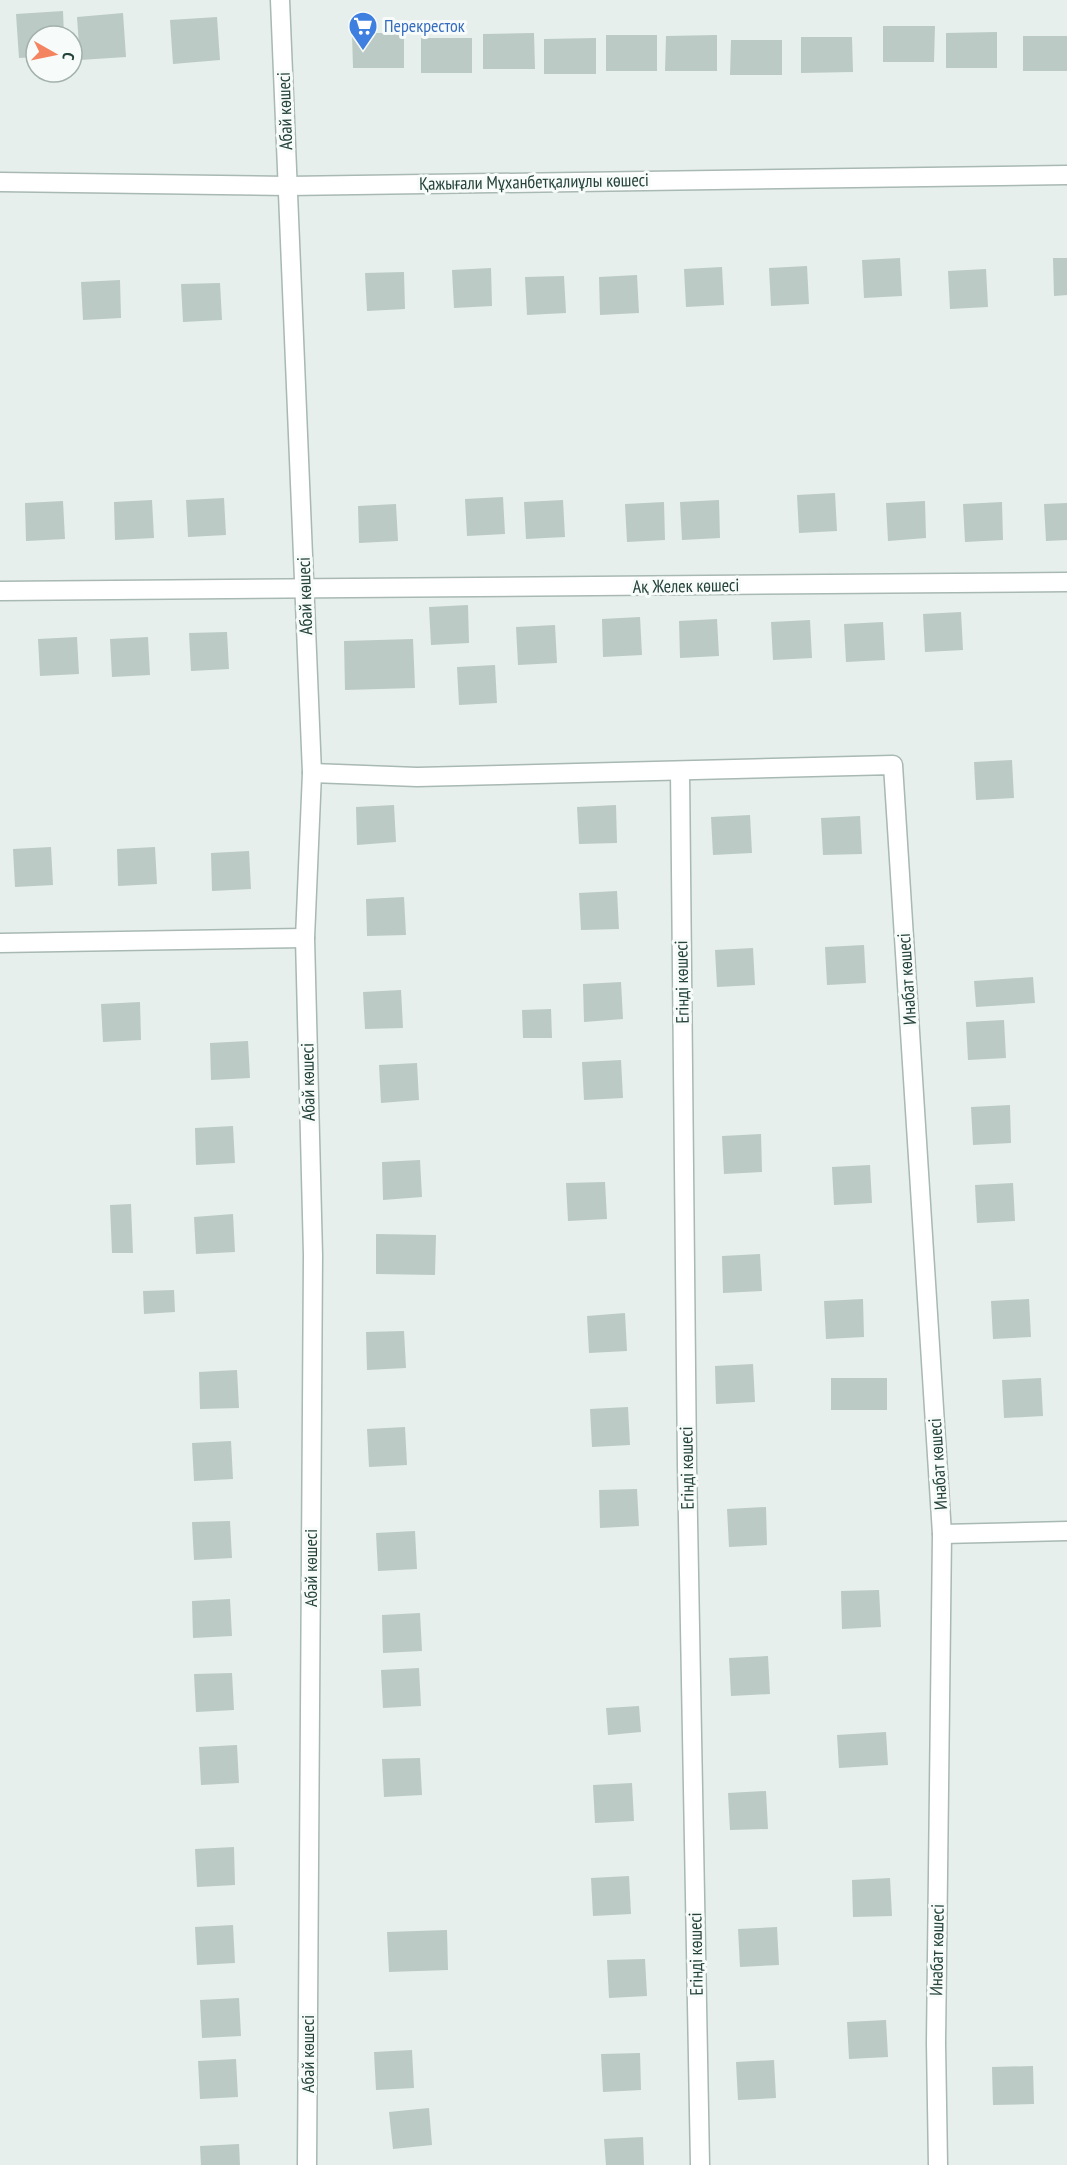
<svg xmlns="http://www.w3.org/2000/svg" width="1067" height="2165" font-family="'PT Sans Narrow',sans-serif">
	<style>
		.building { fill: #bbcac4 }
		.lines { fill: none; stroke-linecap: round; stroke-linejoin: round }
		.minor-casing { stroke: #a8b8b2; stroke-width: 21 }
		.minor { stroke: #fff; stroke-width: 18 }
		.labels { text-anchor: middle; stroke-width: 6; stroke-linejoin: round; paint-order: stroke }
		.shop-label { font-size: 18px; fill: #366cbe; stroke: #f7fbf9; text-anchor: start }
		.street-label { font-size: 18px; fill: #24423a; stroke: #f7fbf9 }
	</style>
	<rect width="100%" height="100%" fill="#e6efeb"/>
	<!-- building -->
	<g class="building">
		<polygon points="63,11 64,36 36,36 36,57 19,58 16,14"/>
		<polygon points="123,13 126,57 80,60 77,17"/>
		<polygon points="217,17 220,60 173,64 170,20"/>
		<polygon points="883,26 935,26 934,62 883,62"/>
		<polygon points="997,32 997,68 946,68 946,33"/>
		<polygon points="352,33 404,33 404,68 353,68"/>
		<polygon points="534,33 535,69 483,69 483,34"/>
		<rect x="606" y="35" width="51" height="36"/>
		<polygon points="717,35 717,71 665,71 666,36"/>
		<rect x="1023" y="36" width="44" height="35"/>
		<polygon points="801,37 852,37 853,72 801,73"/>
		<rect x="421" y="38" width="51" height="35"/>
		<polygon points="596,38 596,74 544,74 544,39"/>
		<polygon points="731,40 782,40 782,75 730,75"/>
		<polygon points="900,258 902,296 864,298 862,260"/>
		<polygon points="1053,258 1067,258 1067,295 1054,296"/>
		<polygon points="807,266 809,304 771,306 769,268"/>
		<polygon points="722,267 724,305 686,307 684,269"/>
		<polygon points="491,268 492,306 454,308 452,270"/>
		<polygon points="986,269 988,307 950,309 948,271"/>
		<polygon points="404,272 405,309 367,311 365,273"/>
		<polygon points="637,275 639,313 600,315 599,277"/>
		<polygon points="564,276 566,313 527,315 525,277"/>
		<polygon points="120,280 121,318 83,320 81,282"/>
		<polygon points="220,283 222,320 183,322 181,284"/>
		<polygon points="835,493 837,531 799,533 797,495"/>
		<polygon points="503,497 505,534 467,536 465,499"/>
		<polygon points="224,498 226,535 188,537 186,500"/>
		<polygon points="152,500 154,538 115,540 114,502"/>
		<polygon points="563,500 565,537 526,539 524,502"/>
		<polygon points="719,500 720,538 682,540 680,502"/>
		<polygon points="63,501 65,539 26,541 25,503"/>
		<polygon points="925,501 926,538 888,541 886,503"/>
		<polygon points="664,502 665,540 627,542 625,504"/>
		<polygon points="1002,502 1003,540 965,542 963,504"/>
		<polygon points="1067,503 1067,540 1046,541 1044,504"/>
		<polygon points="396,504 398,541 359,543 358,506"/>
		<polygon points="468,605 469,643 431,645 429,607"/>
		<polygon points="961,612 963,650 925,652 923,614"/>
		<polygon points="640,617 642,655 603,657 602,619"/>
		<polygon points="717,619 719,656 680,658 679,621"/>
		<polygon points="810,620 812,658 773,660 771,622"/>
		<polygon points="883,622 885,660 846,662 844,624"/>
		<polygon points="555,625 557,663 518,665 516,627"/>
		<polygon points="227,632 229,669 191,671 189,633"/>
		<polygon points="77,637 79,674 40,676 38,639"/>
		<polygon points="148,637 150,675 112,677 110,639"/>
		<polygon points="413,639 415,688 345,690 344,641"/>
		<polygon points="495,665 497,703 459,705 457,667"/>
		<polygon points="1012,760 1014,798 976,800 974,762"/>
		<polygon points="394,805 396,842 357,845 356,807"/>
		<polygon points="616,805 617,843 579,844 577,807"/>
		<polygon points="750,815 752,853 713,855 711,817"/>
		<polygon points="860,816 862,854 823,855 821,818"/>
		<polygon points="51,847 53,885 15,887 13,849"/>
		<polygon points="155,847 157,884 118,886 117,849"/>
		<polygon points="249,851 251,889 212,891 211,853"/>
		<polygon points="617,891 619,929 581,930 579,893"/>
		<polygon points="404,897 406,935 367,936 366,899"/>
		<polygon points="864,945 866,983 827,985 825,947"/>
		<polygon points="753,948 755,985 717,987 715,950"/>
		<polygon points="1033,977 1035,1003 976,1007 974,981"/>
		<polygon points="621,982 623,1019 584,1022 583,984"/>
		<polygon points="401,990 403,1028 365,1029 363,992"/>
		<polygon points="140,1002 141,1040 103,1042 101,1004"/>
		<polygon points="551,1009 552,1038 523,1038 522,1010"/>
		<polygon points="1004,1020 1006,1058 968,1060 966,1022"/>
		<polygon points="248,1041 250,1078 211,1080 210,1043"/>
		<polygon points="621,1060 623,1098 584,1100 582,1062"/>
		<polygon points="417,1063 419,1100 381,1103 379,1065"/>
		<polygon points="1010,1105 1011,1143 973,1145 971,1107"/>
		<polygon points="233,1126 235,1163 196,1165 195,1128"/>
		<polygon points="761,1134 762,1172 724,1174 722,1136"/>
		<polygon points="420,1160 422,1197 383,1200 382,1162"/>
		<polygon points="870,1165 872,1203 834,1205 832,1167"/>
		<polygon points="605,1182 607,1219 568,1221 566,1183"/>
		<polygon points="1013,1183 1015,1221 977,1223 975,1185"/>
		<polygon points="131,1204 133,1253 112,1253 110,1205"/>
		<polygon points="233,1214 235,1252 196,1254 194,1217"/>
		<polygon points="376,1234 436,1235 435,1275 376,1274"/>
		<polygon points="760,1254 762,1291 723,1293 722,1256"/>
		<polygon points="174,1290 175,1312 144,1314 143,1291"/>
		<polygon points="863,1299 864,1337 826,1339 824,1301"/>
		<polygon points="1029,1299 1031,1337 993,1339 991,1301"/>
		<polygon points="625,1313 627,1351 589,1353 587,1316"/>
		<polygon points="404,1331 406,1368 367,1370 366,1332"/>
		<polygon points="753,1364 755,1402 716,1404 715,1366"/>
		<polygon points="237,1370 239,1408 200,1409 199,1372"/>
		<rect x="831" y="1378" width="56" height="32"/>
		<polygon points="1041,1378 1043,1416 1004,1418 1002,1380"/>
		<polygon points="628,1407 630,1445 592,1447 590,1409"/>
		<polygon points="405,1427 407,1465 369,1467 367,1429"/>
		<polygon points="231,1441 233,1479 194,1481 192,1443"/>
		<polygon points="637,1489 639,1526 600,1528 599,1490"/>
		<polygon points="766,1507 767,1545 729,1547 727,1509"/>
		<polygon points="230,1521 232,1558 194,1560 192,1522"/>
		<polygon points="415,1531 417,1569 378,1571 376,1533"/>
		<polygon points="879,1590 881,1627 842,1629 841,1591"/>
		<polygon points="230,1599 232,1636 193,1638 192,1601"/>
		<polygon points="420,1613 422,1651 383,1653 382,1615"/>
		<polygon points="768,1656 770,1694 731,1696 729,1658"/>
		<polygon points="419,1668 421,1706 383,1708 381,1670"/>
		<polygon points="232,1673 234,1710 196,1712 194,1674"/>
		<polygon points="639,1706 641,1732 608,1735 606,1708"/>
		<polygon points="886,1732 888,1765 839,1768 837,1735"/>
		<polygon points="237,1745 239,1783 201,1785 199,1747"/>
		<polygon points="420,1758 422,1795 384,1797 382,1759"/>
		<polygon points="632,1783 634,1821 595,1823 593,1785"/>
		<polygon points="766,1791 768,1829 730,1830 728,1793"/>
		<polygon points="234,1847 235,1885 197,1887 195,1849"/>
		<polygon points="629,1876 631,1914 593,1916 591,1878"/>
		<polygon points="890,1878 892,1916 853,1917 852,1880"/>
		<polygon points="233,1925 235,1963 197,1965 195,1927"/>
		<polygon points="777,1927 779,1965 740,1967 738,1929"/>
		<polygon points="447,1930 448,1970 389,1972 387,1932"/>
		<polygon points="645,1959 647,1996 609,1998 607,1960"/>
		<polygon points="239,1998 241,2036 202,2038 200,2000"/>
		<polygon points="886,2020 888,2057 849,2059 847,2022"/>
		<polygon points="412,2050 414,2088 376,2090 374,2052"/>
		<polygon points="640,2053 641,2090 603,2092 601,2054"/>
		<polygon points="236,2059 238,2097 200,2099 198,2061"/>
		<polygon points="774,2060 776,2098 738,2100 736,2062"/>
		<polygon points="1033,2066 1034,2104 993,2105 992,2067"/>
		<polygon points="429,2108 432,2145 393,2149 389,2112"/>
		<polygon points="643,2137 644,2165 606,2165 604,2139"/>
		<polygon points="239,2144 240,2165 201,2165 200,2146"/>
	</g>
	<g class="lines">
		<!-- minor casing -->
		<g class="minor-casing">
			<g id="minor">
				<polyline points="280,0 312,773 305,938 313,1255 307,2165"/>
				<polyline points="0,182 288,186 1067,175"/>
				<polyline points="0,591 1067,582"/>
				<polyline points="680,771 687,1466 700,2165"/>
				<polyline points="312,773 417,777 893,765 942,1534 936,2043 938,2165"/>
				<polyline points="0,943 305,938"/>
				<polyline points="942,1534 1067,1531"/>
			</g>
		</g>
		<!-- minor -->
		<use href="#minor" class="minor"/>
	</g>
	<!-- icons -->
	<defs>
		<g id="supermarket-pin" transform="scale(1.5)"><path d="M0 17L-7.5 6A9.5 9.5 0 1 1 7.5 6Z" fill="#3f7fe0" stroke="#f7fbf9"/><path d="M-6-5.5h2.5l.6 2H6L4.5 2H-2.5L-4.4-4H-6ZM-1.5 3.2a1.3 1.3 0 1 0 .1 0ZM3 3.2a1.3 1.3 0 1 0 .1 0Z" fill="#fff"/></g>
	</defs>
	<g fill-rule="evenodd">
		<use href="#supermarket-pin" x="363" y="26"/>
	</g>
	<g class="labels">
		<!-- shop labels -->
		<g class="shop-label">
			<text x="384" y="32">Перекресток</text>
		</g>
		<!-- street labels -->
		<g class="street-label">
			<text transform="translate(285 111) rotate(-92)" y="6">Абай көшесі</text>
			<text transform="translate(534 182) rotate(-1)" y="6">Қажығали Мұханбетқалиұлы көшесі</text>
			<text transform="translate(686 586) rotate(-1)" y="6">Ақ Желек көшесі</text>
			<text transform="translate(305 596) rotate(-92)" y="6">Абай көшесі</text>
			<text transform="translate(907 979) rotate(-94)" y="6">Инабат көшесі</text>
			<text transform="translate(682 982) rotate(-91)" y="6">Егінді көшесі</text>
			<text transform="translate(308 1082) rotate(-91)" y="6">Абай көшесі</text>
			<text transform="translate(938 1464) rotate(-94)" y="6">Инабат көшесі</text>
			<text transform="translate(687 1468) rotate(-91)" y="6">Егінді көшесі</text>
			<text transform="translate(311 1568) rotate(-90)" y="6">Абай көшесі</text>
			<text transform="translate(937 1950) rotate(-89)" y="6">Инабат көшесі</text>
			<text transform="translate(696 1954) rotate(-91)" y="6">Егінді көшесі</text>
			<text transform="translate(308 2054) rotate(-90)" y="6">Абай көшесі</text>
		</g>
	</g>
	<!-- north arrow -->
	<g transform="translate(54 54) rotate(99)"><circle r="28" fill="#f7fbf9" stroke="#a3b1ad" stroke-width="1.5"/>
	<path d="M0-4.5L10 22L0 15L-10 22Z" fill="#f4845f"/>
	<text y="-9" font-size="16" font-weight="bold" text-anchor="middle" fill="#24423a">С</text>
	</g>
</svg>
